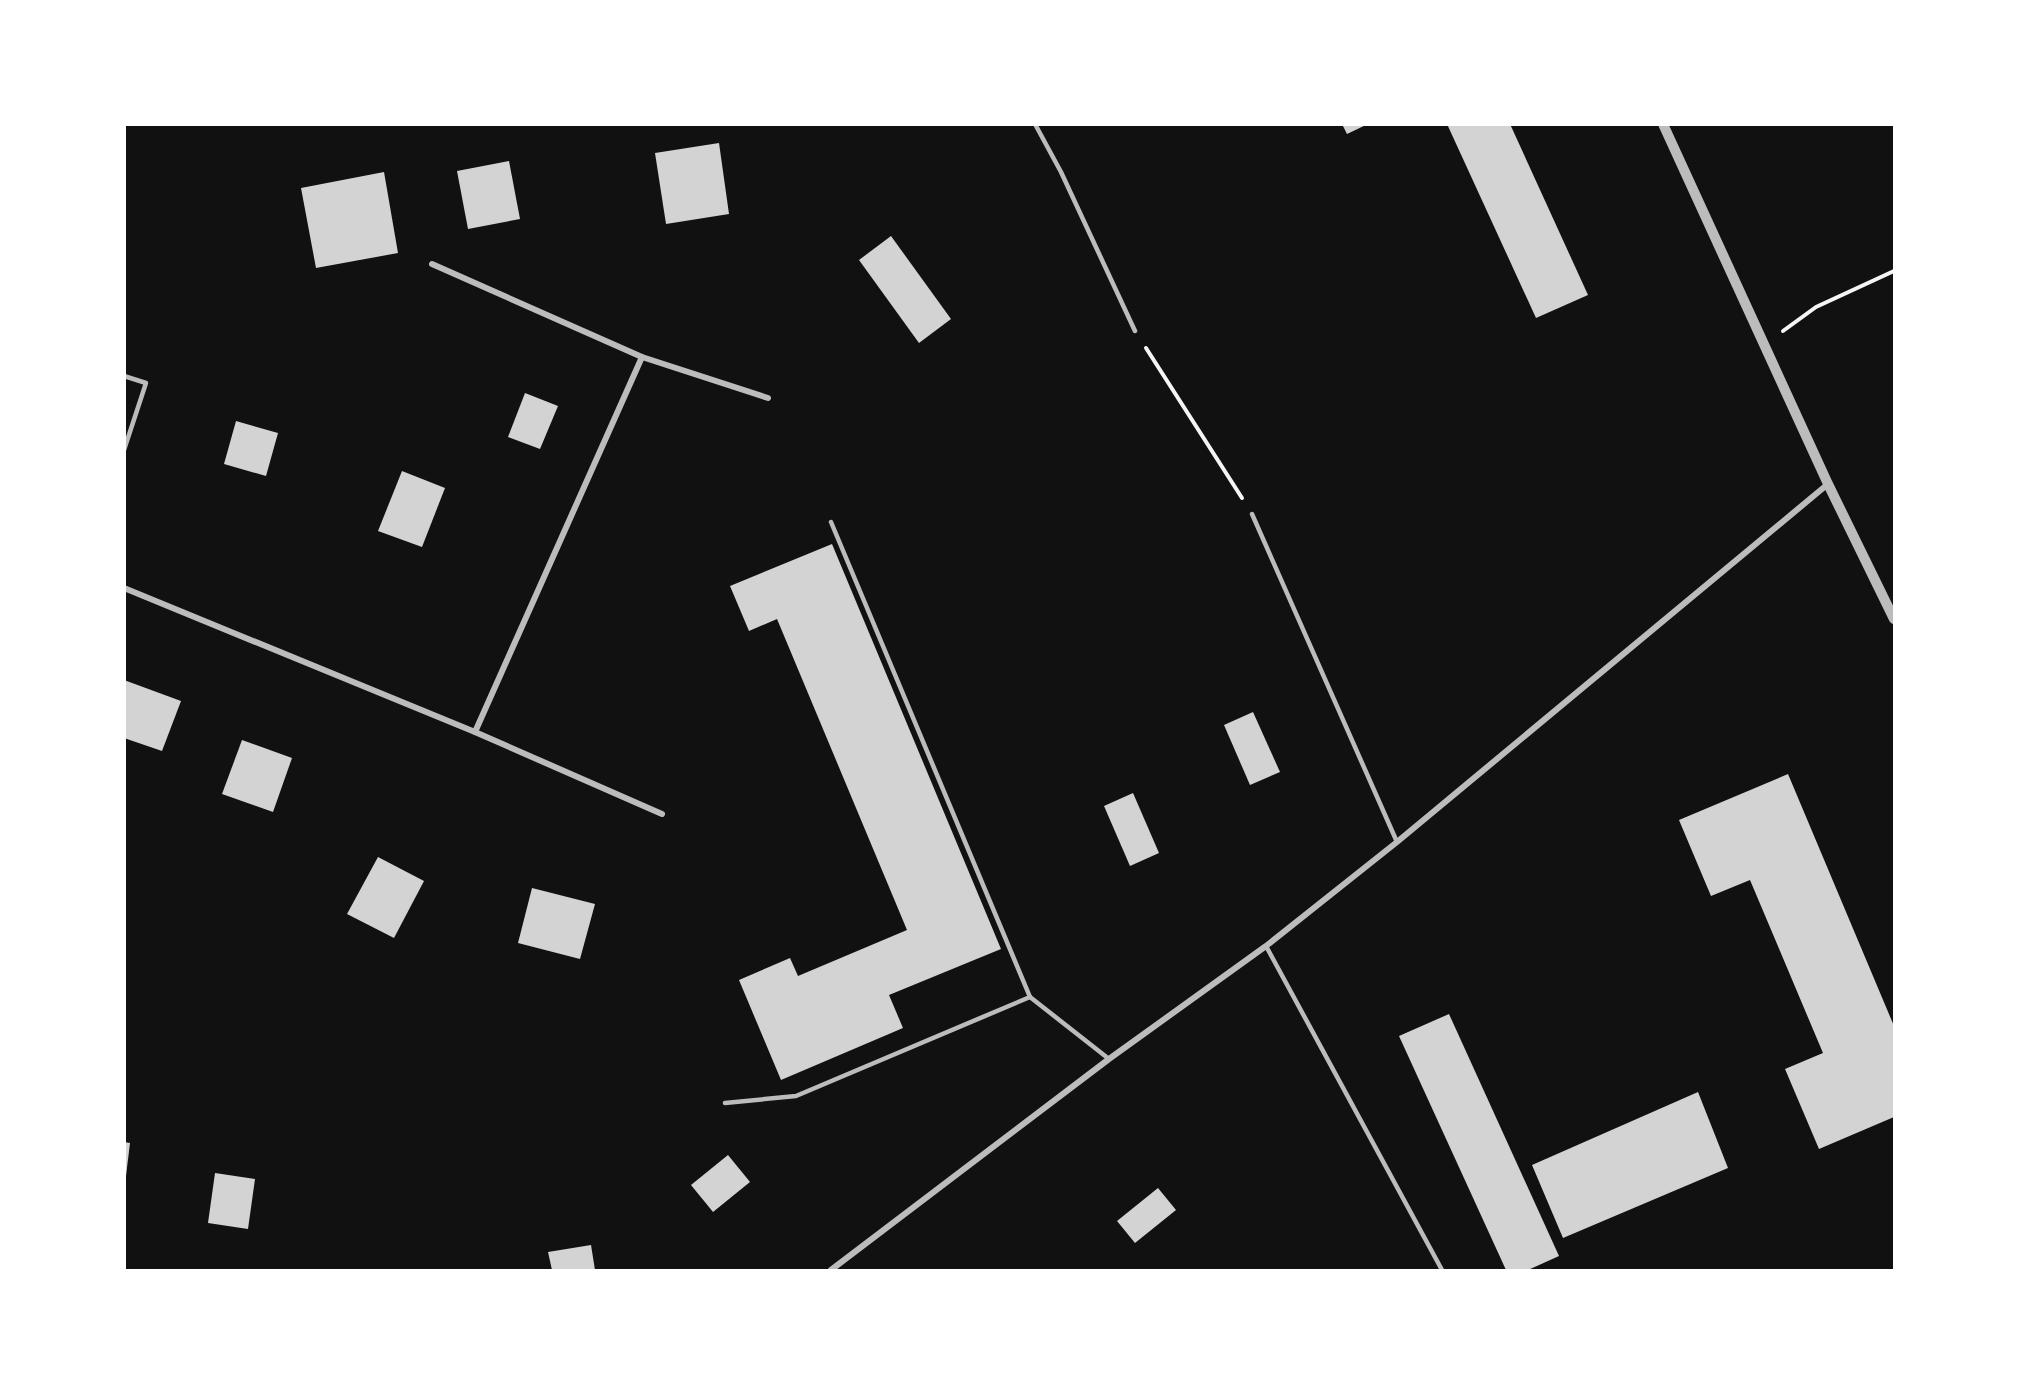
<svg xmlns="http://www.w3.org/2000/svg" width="2019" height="1395" font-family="'DejaVu Sans',sans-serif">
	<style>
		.building { fill: #d3d3d3 }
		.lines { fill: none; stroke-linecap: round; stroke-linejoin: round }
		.path { stroke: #f5f5f5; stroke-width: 4 }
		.service { stroke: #bcbcbc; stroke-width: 4.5 }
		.minor { stroke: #bcbcbc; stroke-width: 6 }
		.tertiary { stroke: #bcbcbc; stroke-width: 10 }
	</style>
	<rect width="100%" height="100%" fill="#111"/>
	<!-- building -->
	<g class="building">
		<polygon points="1342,124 1368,124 1347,134"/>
		<polygon points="1447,124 1510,124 1588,295 1536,318"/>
		<polygon points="719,143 729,214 666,224 655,153"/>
		<polygon points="509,161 520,219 468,229 457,171"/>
		<polygon points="384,172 398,253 316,268 301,188"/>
		<polygon points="891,236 951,319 919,343 859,260"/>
		<polygon points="525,393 558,406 540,449 508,437"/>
		<polygon points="236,421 278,433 266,476 224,464"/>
		<polygon points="402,471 445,488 422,547 378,531"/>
		<polygon points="832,544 1001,949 889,995 903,1028 781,1080 739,980 790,958 798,976 907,930 777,619 749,631 730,586"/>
		<polygon points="124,680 181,701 162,751 124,738"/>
		<polygon points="1253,712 1280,772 1250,785 1224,725"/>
		<polygon points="242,740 292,758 273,812 222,794"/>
		<polygon points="1788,774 1894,1026 1894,1117 1819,1149 1785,1069 1823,1053 1750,880 1711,896 1679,820"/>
		<polygon points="1133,793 1159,853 1130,866 1104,806"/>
		<polygon points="378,857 424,881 394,938 347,914"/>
		<polygon points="532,888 595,904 580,959 518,943"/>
		<polygon points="1449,1014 1559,1256 1528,1270 1506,1270 1399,1036"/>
		<polygon points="1698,1092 1728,1168 1563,1238 1532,1165"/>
		<polygon points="124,1142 130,1143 126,1176 124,1176"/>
		<polygon points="728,1155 750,1182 713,1212 691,1185"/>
		<polygon points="215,1173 255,1179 248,1229 208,1223"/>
		<polygon points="1158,1188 1176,1210 1135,1243 1117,1221"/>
		<polygon points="591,1245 595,1270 552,1270 548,1252"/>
	</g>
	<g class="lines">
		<!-- path -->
		<g class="path">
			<polyline points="1783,331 1816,307 1894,271"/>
			<polyline points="1146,348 1242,498"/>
		</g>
		<!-- service -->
		<g class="service">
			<polyline points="1035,124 1061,172 1135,331"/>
			<polyline points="124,376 146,383 124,450"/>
			<polyline points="1252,514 1397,842"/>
			<polyline points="1266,946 1442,1270"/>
			<polyline points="1030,997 1109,1059"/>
			<polyline points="725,1103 796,1096 1030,997 831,522"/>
		</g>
		<!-- minor -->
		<g class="minor">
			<polyline points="432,264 642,357 768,398"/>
			<polyline points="124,588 475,732 662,814"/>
			<polyline points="475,732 642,357"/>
			<polyline points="831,1270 1109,1059 1266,946 1397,842 1828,484"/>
		</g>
		<!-- tertiary -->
		<polyline class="tertiary" points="1663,124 1828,484 1894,619"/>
	</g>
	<!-- border -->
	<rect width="2019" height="1395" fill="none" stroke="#ffffff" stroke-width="252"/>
</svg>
